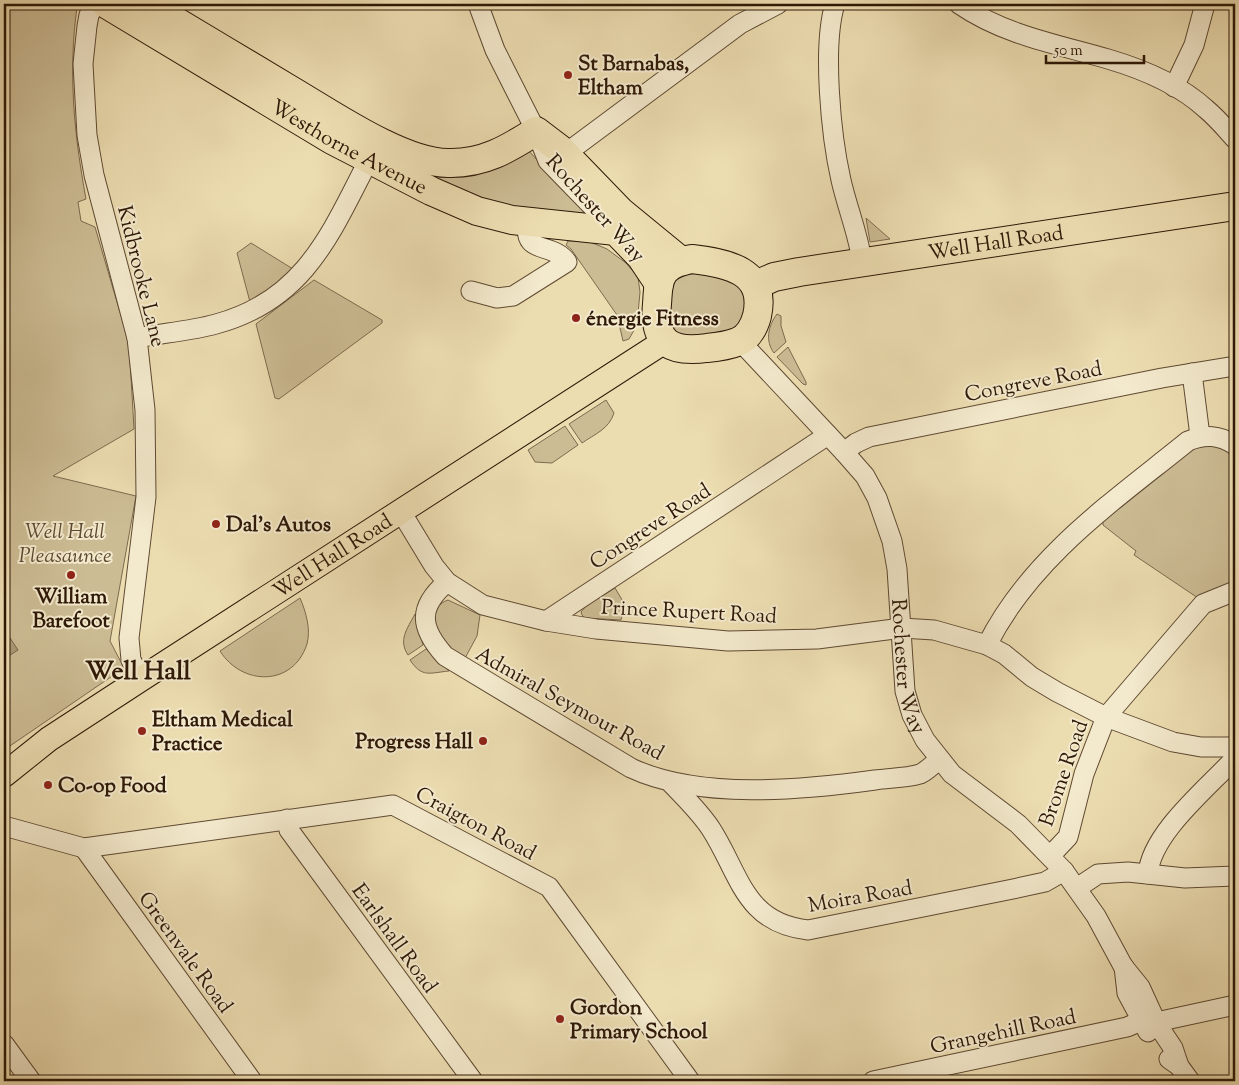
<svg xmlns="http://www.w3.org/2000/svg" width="1239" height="1085" font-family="'Sorts Mill Goudy',serif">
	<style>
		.green { fill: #ccbc94; stroke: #7d6a4e }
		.water { fill: #ab9a77; stroke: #79664a }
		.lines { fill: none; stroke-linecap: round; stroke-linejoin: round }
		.stream { stroke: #79664a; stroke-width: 4 }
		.minor-casing { stroke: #5e4932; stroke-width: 21 }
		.major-casing { stroke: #2e1807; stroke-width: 26 }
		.highway-casing { stroke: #2e1807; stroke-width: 30 }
		.minor { stroke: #f3e9cc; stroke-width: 19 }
		.major { stroke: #ecddb1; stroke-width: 24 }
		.highway { stroke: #ecddb1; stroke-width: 28 }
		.poi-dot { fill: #8f2418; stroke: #f3e9cc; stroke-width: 2 }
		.labels { text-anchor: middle; stroke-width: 4; stroke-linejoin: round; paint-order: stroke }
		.poi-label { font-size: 21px; font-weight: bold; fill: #2e1807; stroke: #f3e9cc; text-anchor: start }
		.street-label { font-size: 21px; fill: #2e1807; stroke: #f3e9cc }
		.park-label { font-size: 21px; font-style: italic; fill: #5d4931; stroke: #f3e9cc }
		.district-label { font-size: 26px; font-weight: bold; fill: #2e1807; stroke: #f3e9cc }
	</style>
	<rect width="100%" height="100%" fill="#ecddb1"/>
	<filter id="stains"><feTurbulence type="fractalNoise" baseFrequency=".004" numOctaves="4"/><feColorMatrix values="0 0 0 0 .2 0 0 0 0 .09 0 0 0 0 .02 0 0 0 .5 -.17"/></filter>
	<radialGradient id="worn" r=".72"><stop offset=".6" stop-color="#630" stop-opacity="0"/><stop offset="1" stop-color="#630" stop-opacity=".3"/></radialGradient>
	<!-- green -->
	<g class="green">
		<path d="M 4,4 L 71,4 L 77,7 C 68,72 74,134 86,199 L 78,202 L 81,221 L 95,227 L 129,343 L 134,429 L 53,476 L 136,496 L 110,641 L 124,668 L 4,750 Z"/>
		<polygon points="527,149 588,215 570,217 462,197 406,161"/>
		<polygon points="866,218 890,239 870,242"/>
		<polygon points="568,241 588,241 607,249 626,263 638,277 640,292 637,325 629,339 623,341 617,315 571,249 566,245"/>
		<polygon points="251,243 293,269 273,287 250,302 237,253"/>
		<path d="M 691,271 L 734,282 L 748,296 C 746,303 746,312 743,319 C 737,335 695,339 679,338 L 668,321 L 671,287 L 675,277 Z"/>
		<polygon points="314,280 382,320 382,323 279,399 275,398 256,324"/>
		<path d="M 777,314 L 781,316 L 781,326 L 786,342 L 774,353 C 765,341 768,326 777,314 Z"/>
		<polygon points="788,347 806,382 806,385 803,384 777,357"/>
		<path d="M 606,400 L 614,413 C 609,429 595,434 582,443 L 569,424 Z"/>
		<polygon points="565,426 578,445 552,463 535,462 528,450"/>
		<polygon points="1214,444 1235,454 1235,584 1201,600 1134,555 1136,551 1103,525 1103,517 1191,446"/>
		<polygon points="615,588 624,603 621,620 585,618 582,615 581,612 586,606"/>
		<path d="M 300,598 C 306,612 311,629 307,644 C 293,687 242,686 220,651 Z"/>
		<path d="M 448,600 L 480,615 L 477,636 L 464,660 C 456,655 442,646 438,636 C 431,622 433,605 448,600 Z"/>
		<path d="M 415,614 L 423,645 L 408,655 C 398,640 407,629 415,614 Z"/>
		<path d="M 426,649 L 449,671 C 429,673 422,678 410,660 Z"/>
	</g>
	<!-- water -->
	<polygon class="water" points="4,629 18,650 4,659 4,649 7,647 4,643"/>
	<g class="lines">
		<!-- stream -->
		<polyline class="stream" points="4,686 5,689"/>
		<!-- minor casing -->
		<g class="minor-casing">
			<g id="minor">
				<polyline points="95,4 89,15 87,26 83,64 87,135 94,175 137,338 145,410 146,497 129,638 131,660 141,679"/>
				<polyline points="478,4 495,50 536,131 548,161 616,231"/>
				<path d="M 835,4 C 822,46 831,136 841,180 C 847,207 858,233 862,261"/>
				<path d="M 959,4 C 1004,35 1056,44 1108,59 C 1142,69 1180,85 1206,109 C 1217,118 1226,129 1235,139"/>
				<polyline points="1174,87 1194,45 1205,4"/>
				<polyline points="565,154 740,24 778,4"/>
				<path d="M 471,291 L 497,298 L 513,296 L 567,262 C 552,241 522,256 528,222"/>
				<path d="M 137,338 C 163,333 191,331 216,324 C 309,299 333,227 374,150"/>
				<path id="s1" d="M 740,341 L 844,452 L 865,476 L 877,498 L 892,541 L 897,569 L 905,691 L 912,715 L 925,740 L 952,774 L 1018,824 L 1064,871 L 1096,916 L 1123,966 L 1140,987 L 1157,1024 L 1173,1048 L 1179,1066"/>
				<polyline points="1192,373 1200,436"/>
				<polyline points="844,452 856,443 869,437 1162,378 1235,366"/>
				<polyline points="400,510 434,566 447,582 483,605 546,621 596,629 728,641 817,639 902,628 934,630 987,645 1004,654 1032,677 1057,692 1106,717 1173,742 1201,747 1235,747"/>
				<path d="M 447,582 C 418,607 419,627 445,656 L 631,768 C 699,800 803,790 875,780 C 889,778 907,778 920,774 C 927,771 933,764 939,760"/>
				<polyline points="546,621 828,435"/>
				<path d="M 987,645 C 1031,557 1114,501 1188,441 C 1205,434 1219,435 1235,445"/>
				<path d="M 671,783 C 685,798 700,812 711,829 C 740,874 744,923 808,930 L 1013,889 L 1045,882 L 1064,871"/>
				<polyline points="287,819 289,830 473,1081"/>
				<polyline points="4,826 84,848 393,805 549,887 690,1081"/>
				<polyline points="84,848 252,1081"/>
				<polyline points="1051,855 1068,837 1084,774 1106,717 1203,604 1235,591"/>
				<path d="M 1148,874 C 1151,833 1209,787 1235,758"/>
				<polyline points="1077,888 1098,874 1128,872 1185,878 1235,876"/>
				<polyline points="1124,967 1127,993 1148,1032"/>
				<polyline points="1157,1024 1161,1021 1235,1005"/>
				<polyline points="4,1044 31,1081"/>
				<polyline points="1169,1059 1179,1066 1190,1081"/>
				<polyline points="873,1081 1127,1027 1141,1021"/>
			</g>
		</g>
		<!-- major casing -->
		<g class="major-casing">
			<g id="major">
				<path id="s2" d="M 4,775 L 49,739 L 141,679 L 665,341"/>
			</g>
		</g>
		<!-- highway casing -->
		<g class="highway-casing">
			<g id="highway">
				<path id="s3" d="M 106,4 L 332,140 L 431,191 L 477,211 L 512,220 L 616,231 L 641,257 L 659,284"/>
				<path d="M 147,4 C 196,33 245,63 294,92 C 333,115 403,163 448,163 C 483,164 508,149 536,131 L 561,150 L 620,211 L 681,261"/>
				<path d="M 692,259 C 728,263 767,271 757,316 C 754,327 748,338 737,342 C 727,346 717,347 707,348 C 671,353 653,343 657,304 C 658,293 657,280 665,271 C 672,263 682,261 692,259 Z"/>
				<path id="s4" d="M 756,285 L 774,277 L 799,272 L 1235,206"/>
			</g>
		</g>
		<!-- minor -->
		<use href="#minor" class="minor"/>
		<!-- major -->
		<use href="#major" class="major"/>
		<!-- highway -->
		<use href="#highway" class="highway"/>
	</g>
	<!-- markers -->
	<g class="poi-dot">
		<circle cx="568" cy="75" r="5"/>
		<circle cx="576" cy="318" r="5"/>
		<circle cx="216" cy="524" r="5"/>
		<circle cx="71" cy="575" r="5"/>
		<circle cx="142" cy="731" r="5"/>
		<circle cx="483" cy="741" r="5"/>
		<circle cx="48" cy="785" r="5"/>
		<circle cx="560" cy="1019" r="5"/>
	</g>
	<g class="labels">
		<!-- poi labels -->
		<g class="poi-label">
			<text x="578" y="70">St Barnabas,<tspan x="578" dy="24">Eltham</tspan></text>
			<text x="586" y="325">énergie Fitness</text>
			<text x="226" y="531">Dal's Autos</text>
			<text x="71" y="603" text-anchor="middle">William<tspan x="71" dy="24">Barefoot</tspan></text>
			<text x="152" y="726">Eltham Medical<tspan x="152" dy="24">Practice</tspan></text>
			<text x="473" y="748" text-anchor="end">Progress Hall</text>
			<text x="58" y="792">Co-op Food</text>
			<text x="570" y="1014">Gordon<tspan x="570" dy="24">Primary School</tspan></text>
		</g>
		<!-- street labels -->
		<g class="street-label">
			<text dy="7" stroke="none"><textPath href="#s3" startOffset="282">Westhorne Avenue</textPath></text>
			<text transform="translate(596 208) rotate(48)" y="7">Rochester Way</text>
			<text dy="7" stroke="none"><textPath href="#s4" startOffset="244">Well Hall Road</textPath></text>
			<text transform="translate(142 276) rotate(76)" y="7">Kidbrooke Lane</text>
			<text transform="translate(1033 381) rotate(-11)" y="7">Congreve Road</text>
			<text transform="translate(650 526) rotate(-33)" y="7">Congreve Road</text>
			<text dy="7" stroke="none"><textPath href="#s2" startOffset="395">Well Hall Road</textPath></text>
			<text transform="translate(689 611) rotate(3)" y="7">Prince Rupert Road</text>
			<text dy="7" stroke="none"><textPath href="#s1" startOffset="381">Rochester Way</textPath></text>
			<text transform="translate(570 703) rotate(29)" y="7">Admiral Seymour Road</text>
			<text transform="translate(1063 773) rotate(-71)" y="7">Brome Road</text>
			<text transform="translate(476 823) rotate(28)" y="7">Craigton Road</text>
			<text transform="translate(860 896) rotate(-10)" y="7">Moira Road</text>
			<text transform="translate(395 938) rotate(54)" y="7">Earlshall Road</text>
			<text transform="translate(186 952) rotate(54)" y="7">Greenvale Road</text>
			<text transform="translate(1003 1031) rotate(-12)" y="7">Grangehill Road</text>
		</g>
		<!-- park labels -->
		<g class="park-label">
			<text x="65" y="538">Well Hall<tspan x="65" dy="24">Pleasaunce</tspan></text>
		</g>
		<!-- district labels -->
		<g class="district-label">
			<text x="138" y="679">Well Hall</text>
		</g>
	</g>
	<!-- margin -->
	<rect width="1239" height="1085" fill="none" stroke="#ecddb1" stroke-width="20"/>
	<rect x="5" y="5" width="1229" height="1075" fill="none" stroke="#2e1807" stroke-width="2.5"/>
	<rect x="10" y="10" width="1219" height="1065" fill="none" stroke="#2e1807"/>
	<!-- scale -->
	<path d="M1046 55v8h98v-8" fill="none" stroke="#2e1807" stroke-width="2.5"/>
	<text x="1054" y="55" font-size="15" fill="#2e1807" stroke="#f3e9cc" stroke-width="4" paint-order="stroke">50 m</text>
	<rect width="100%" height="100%" filter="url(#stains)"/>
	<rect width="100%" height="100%" fill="url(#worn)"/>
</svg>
